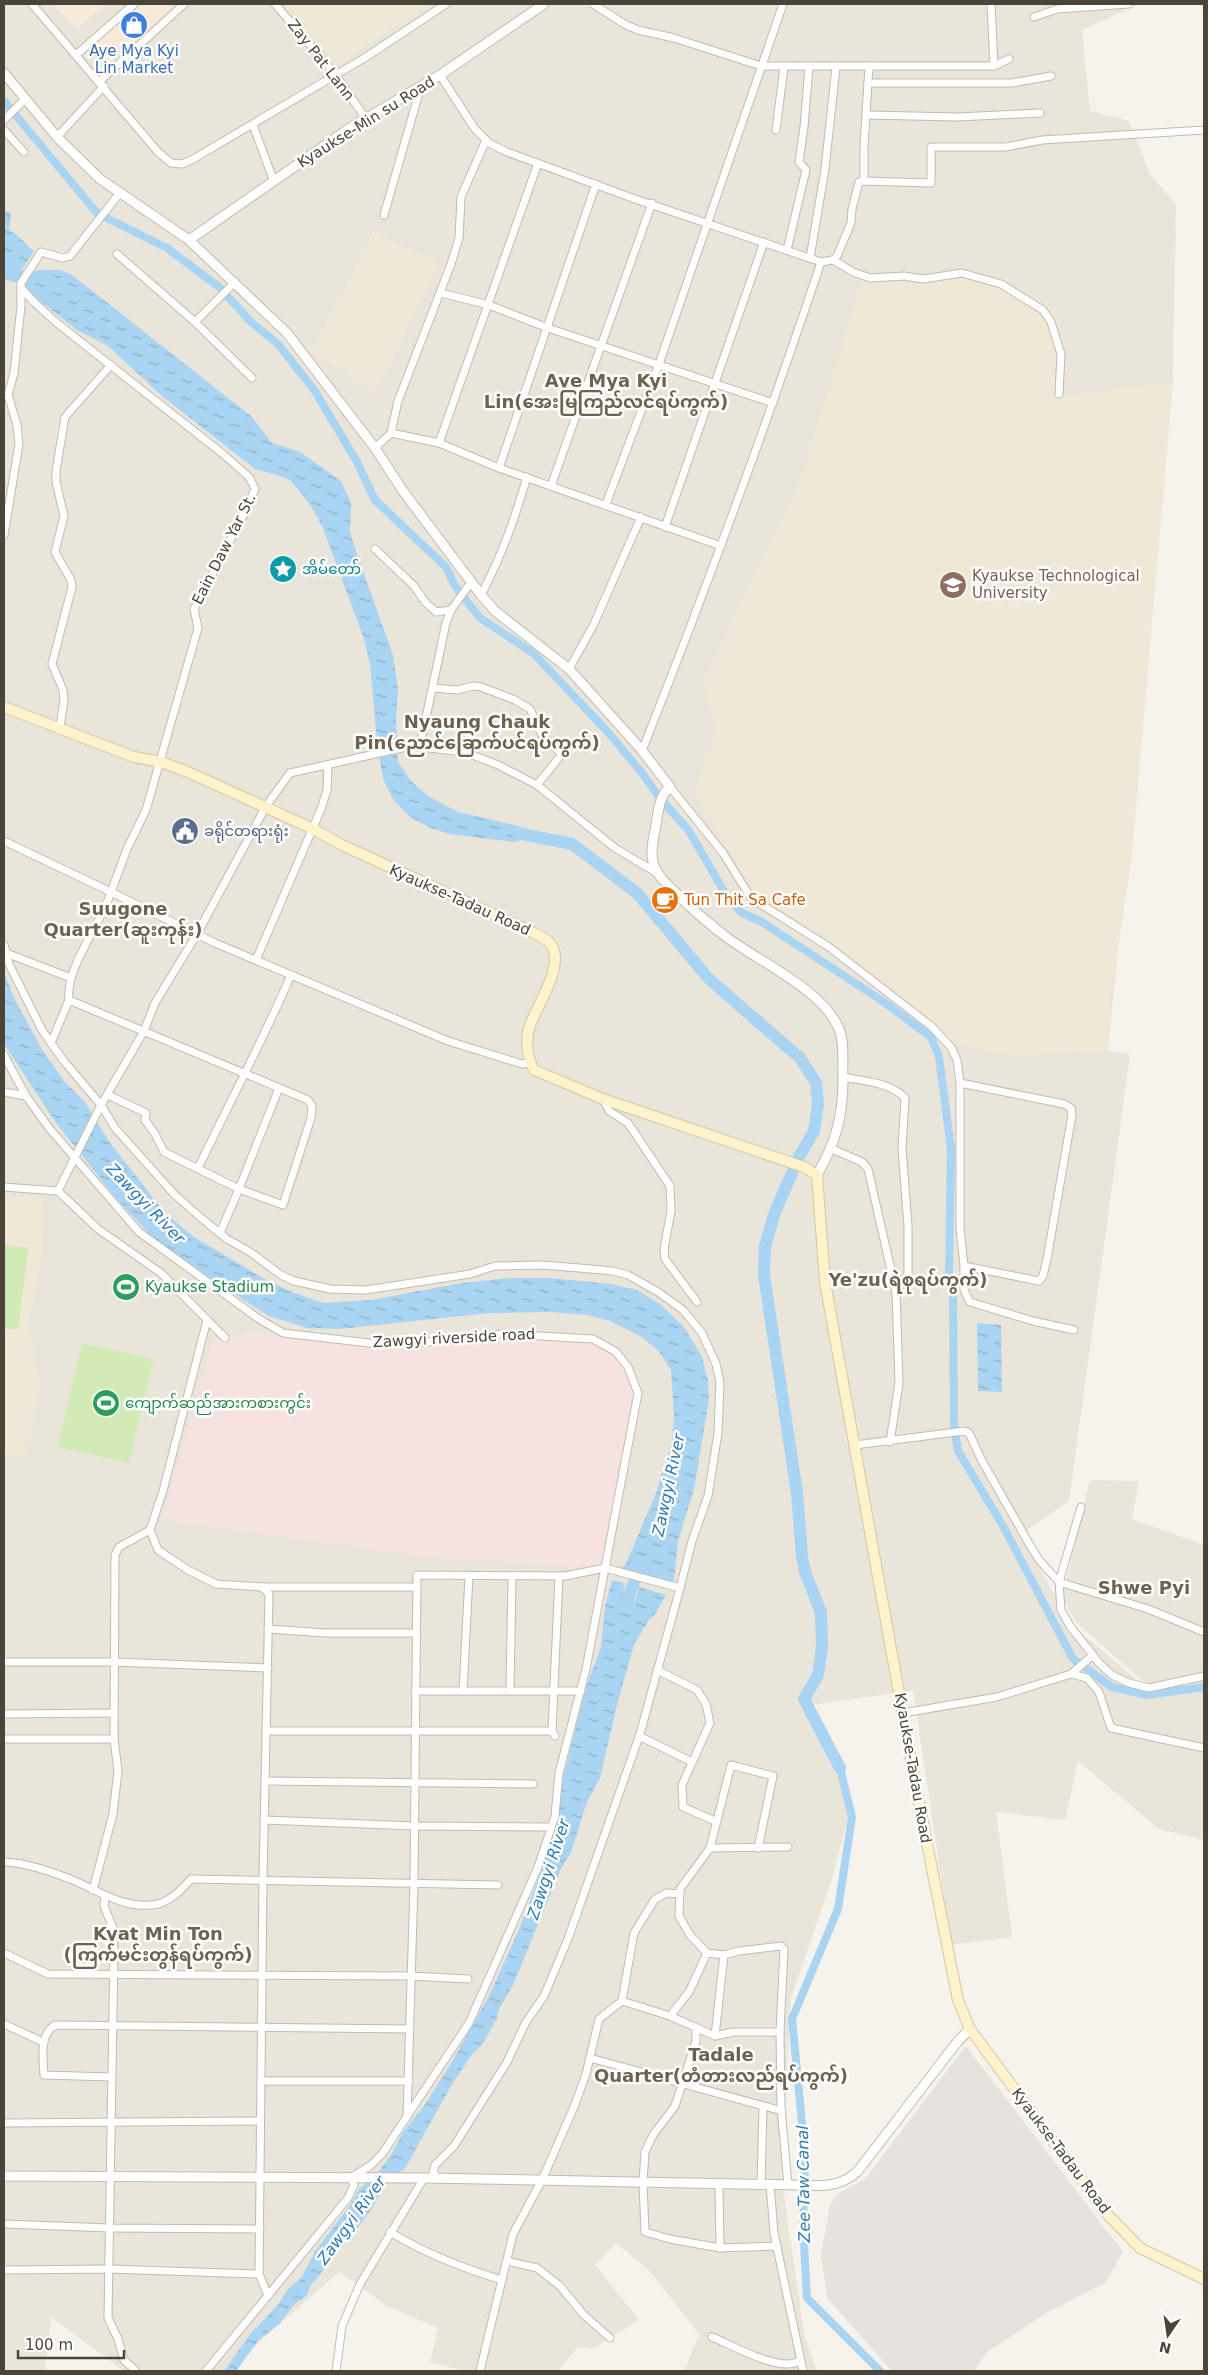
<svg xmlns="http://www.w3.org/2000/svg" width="1208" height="2375" font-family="'DejaVu Sans','Noto Sans Myanmar',sans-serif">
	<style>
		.residential { fill: #eae5da }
		.commercial { fill: #f7ead8 }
		.industrial { fill: #e6e2dd }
		.education { fill: #efe8d6 }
		.medical { fill: #f6e3e0 }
		.pitch { fill: #d2eab5 }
		.water { fill: url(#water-ripples) }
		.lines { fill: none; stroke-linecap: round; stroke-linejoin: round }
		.canal { stroke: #a9d4f2; stroke-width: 8 }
		.river { stroke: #a9d4f2; stroke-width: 12 }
		.minor-casing { stroke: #c2bbae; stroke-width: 9 }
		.tertiary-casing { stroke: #c2bbae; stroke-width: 11 }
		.secondary-casing { stroke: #d6c79b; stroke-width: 12 }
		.minor { stroke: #fff; stroke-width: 7 }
		.tertiary { stroke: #fff; stroke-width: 9 }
		.secondary { stroke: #fff3cd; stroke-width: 10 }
		.labels { text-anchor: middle; stroke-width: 5; stroke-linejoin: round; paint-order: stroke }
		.shop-label { font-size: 15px; fill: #366cbe; stroke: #fff }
		.street-label { font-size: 15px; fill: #4b4439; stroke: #fff }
		.culture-label { font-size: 15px; fill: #0d838f; stroke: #fff; text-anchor: start }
		.education-label { font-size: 15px; fill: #785e54; stroke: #fff; text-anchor: start }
		.service-label { font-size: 15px; fill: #4e5e75; stroke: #fff; text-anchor: start }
		.food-label { font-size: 15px; fill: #c56008; stroke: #fff; text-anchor: start }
		.leisure-label { font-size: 15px; fill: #27864d; stroke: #fff; text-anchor: start }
		.water-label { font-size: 16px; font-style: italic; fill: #2e7ab2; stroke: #fff }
		.quarter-label { font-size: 18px; font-weight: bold; fill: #6e6250; stroke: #fff }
	</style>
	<defs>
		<pattern id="water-ripples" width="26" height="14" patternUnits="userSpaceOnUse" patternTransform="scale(1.25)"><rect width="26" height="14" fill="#a9d4f2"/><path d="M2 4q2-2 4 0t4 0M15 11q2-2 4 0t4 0" fill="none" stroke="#8caec5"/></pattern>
	</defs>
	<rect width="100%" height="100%" fill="#f6f3ec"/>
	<!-- residential -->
	<g class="residential">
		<polygon points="4,4 1159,4 1137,5 1082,30 1090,111 1129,121 1150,174 1176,205 1173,382 1108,1050 1130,1055 1069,1501 1020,1535 1072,1625 1149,1690 1204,1680 1204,1840 1159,1829 1078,1761 1065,1820 996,1812 1012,1937 951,1945 913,1690 812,1705 852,1802 832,1879 791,1998 781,2176 805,2338 817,2371 684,2371 699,2334 648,2269 616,2243 595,2265 639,2320 592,2349 578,2347 558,2371 464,2371 430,2362 438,2328 387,2306 339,2272 226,2371 124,2371 51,2317 45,2371 4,2371"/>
		<polygon points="1090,1480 1139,1481 1132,1519 1204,1545 1204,1673 1148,1686 1077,1623 1062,1598"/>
	</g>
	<!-- commercial -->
	<g class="commercial">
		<polygon points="52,4 107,4 78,27 68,21"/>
		<polygon points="138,4 176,4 108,65 91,46"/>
	</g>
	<!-- industrial -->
	<polygon class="industrial" points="966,2046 1123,2252 1105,2283 1048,2312 987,2352 974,2371 892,2371 827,2298 821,2255 830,2205 837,2194 865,2179"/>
	<!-- education -->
	<g class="education">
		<polygon points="280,4 427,4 338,66"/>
		<polygon points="373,232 439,262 377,393 311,352"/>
		<polygon points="968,272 1053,308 1058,397 1173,382 1132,855 1111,998 1108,1051 1015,1055 953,1044 907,1002 839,948 752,889 694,792 717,729 702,681 797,489 864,277"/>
		<polygon points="4,1196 44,1199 40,1267 29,1325 41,1386 24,1457 4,1455"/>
	</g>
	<!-- medical -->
	<polygon class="medical" points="256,1331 377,1344 516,1334 593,1339 616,1352 638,1393 605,1568 437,1558 162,1520 212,1342"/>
	<!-- pitch -->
	<g class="pitch">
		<polygon points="4,1245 28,1248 18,1330 4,1328"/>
		<polygon points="82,1343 153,1359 129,1463 58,1447"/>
	</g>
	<!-- water -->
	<g class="water">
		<path d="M 4,211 L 11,213 L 9,230 C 20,235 24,244 34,251 L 13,282 L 4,279 L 6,271 L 4,270 Z"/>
		<polygon points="38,270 61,270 72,275 251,416 272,443 300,452 341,481 351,503 350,532 358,557 393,655 398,689 396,720 398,762 412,782 428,796 458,812 519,826 533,836 515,842 449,834 431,828 410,817 394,801 384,781 378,752 370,664 364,639 323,528 311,506 292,482 286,478 255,469 162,396 108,346 77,330 21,286"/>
		<polygon points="4,972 13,996 43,1051 65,1082 85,1102 108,1140 165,1213 194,1237 268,1281 295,1293 323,1303 371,1300 462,1283 510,1278 550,1278 611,1284 637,1290 661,1305 684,1327 702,1357 708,1381 709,1400 694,1489 678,1541 674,1580 670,1589 642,1582 643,1577 641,1577 640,1581 629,1578 630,1574 628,1573 627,1578 613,1574 625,1565 634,1545 656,1493 672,1441 674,1416 671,1370 658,1350 640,1336 610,1321 588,1315 550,1312 489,1313 339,1329 307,1328 269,1316 196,1270 154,1239 115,1197 56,1123 4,1044"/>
		<polygon points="977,1323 1001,1325 1002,1392 978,1391"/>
		<path d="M 612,1580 L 625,1583 L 621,1603 L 627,1584 L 637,1587 L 633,1607 L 639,1587 L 666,1595 L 655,1614 L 648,1621 L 634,1645 L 618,1701 L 600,1778 L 587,1802 L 571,1852 L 561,1869 L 513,1985 L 499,2009 L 497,2018 L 484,2042 L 471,2056 L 451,2086 L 404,2170 C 385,2178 379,2199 368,2214 C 351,2237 331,2258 315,2281 L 312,2283 L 307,2295 L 294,2305 L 279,2324 L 259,2340 L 236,2371 L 224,2371 L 251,2333 L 277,2306 L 289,2288 L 301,2278 L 316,2250 L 353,2201 L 359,2189 L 376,2175 L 393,2152 L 403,2132 L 424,2106 L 450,2065 L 489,1996 L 518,1932 L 554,1838 L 563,1779 L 586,1687 L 601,1647 L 605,1606 Z"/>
	</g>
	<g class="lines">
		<!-- canal -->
		<g class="canal">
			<polyline points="4,101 97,213 167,248 219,287 252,323 278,344 315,391 357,462 375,500 446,567 455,586 480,618 533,653 606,730 642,773 659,797 689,831 729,900 742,913 762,922 884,1002 931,1037 939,1057 951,1149 949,1274 953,1292 954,1428 958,1451 1003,1526 1073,1659 1112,1687 1147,1695 1204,1687"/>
			<polyline points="840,1768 852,1817 838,1909 792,2019 805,2155 803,2227 807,2298 880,2371"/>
		</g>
		<!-- river -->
		<g class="river">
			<polyline points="4,270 15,276 47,278"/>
			<polyline points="517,833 572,844 637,893 709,979 800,1058 816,1083 818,1104 814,1131 799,1157 775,1212 765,1246 764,1275 797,1493 802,1556 805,1572 821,1612 822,1647 818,1675 804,1699 840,1768"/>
			<polyline points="626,1601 635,1580 645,1566"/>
		</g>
		<!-- minor casing -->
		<g class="minor-casing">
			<g id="minor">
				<polyline points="32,4 158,152 171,163 182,164 195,158 366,57 446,4"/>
				<polyline points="275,4 336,75 366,119"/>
				<polyline points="593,4 626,25 638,30 674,38 761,66 994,66 1009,59"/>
				<polyline points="991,4 994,66"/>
				<polyline points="1034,17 1057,9 1129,4"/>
				<polyline points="76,55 134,4"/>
				<polyline points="440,75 475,129 489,143 507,152 635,199 821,262 833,260 837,256 851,223 852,209 859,182 864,181 931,183 931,147 1006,147 1042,140 1204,130"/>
				<polyline points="100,81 184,4"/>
				<polyline points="868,83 1012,83 1051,76"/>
				<polyline points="866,115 958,117 1040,113"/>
				<polyline points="4,120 24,100"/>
				<polyline points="253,125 274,182"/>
				<polyline points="4,130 24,152"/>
				<polyline points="776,130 784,67"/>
				<polyline points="57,137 104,86"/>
				<polyline points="864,181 864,146 869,66"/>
				<polyline points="384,215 421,86"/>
				<polyline points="787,250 806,170 799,162 804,127 809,67"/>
				<polyline points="117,254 195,322 252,378"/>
				<polyline points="810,258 825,169 836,67"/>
				<polyline points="833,260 853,272 870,278 904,276 923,279 962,273 1001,284 1043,310 1051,322 1061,354 1059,394"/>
				<polyline points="21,288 36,304 57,323 223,454 249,477 255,489 242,518 194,609 198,628 146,810 127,849 111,892 215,943 448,1041 522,1064 529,1063"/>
				<polyline points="441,293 489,305 548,328 773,403"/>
				<polyline points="195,322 235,282"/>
				<polyline points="391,433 439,443 499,468 721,546"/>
				<polyline points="439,443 538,163"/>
				<polyline points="375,448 391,433 398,401 451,264 459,238 461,197 486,140"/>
				<polyline points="499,468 596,184"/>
				<polyline points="551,486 652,203"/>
				<polyline points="606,504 659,364 783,4"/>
				<polyline points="665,527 764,242"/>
				<polyline points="4,535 19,444 17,425 8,395 14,373 21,306 21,283 41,252 63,258 70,256 119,194"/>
				<polyline points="375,549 414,586 425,602 436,612 451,610"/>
				<path d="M 481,595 C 502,555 514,521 527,477"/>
				<polyline points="569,669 593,626 641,517"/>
				<polyline points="433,688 457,690 473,686 481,687 515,700 530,709 542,735 562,754 537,785"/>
				<polyline points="60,727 64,700 63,690 52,664 72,587 71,580 55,552 64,516 56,482 56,471 65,417 111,365"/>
				<polyline points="420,746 446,623 451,610 472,581"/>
				<path d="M 642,751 C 706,589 766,427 821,262"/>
				<polyline points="670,787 723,853 751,898 829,947 931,1026 951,1047 957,1060 960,1083 960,1228 964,1266 1039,1281 1043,1276 1047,1259 1072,1115 1071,1108 1064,1104 960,1083"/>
				<path d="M 4,841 L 111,892 C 101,924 65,968 69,1000"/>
				<polyline points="4,945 9,964 42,1030 63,1060 101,1105 115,1128 174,1194 200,1217 227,1239 250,1252 281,1275 294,1281 330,1289 366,1290 470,1274 495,1266 542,1265 591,1269 612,1271 628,1275 658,1292 683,1310 702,1333 716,1364 720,1382 718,1433 708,1496 692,1541 680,1588 605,1568 586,1669 559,1773 555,1816 538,1867 469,2023 382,2154 371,2165 351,2178 354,2185 348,2198 206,2371"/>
				<polyline points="6,953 71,978"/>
				<polyline points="256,960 321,809 327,790 328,765"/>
				<polyline points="51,1043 69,1000 308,1100 312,1106 311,1118 283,1205 239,1189 220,1233"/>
				<polyline points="4,1055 26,1096 49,1128 139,1232 259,1319 283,1333 377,1344 419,1343 502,1334 593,1339 616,1352 628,1367 638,1393 605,1568 565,1576 417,1575 414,1883 407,2117"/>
				<path d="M 843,1077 C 863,1081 890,1082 905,1098 L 902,1148 L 908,1226 L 908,1274 L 896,1292"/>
				<polyline points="4,1092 26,1096"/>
				<polyline points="108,1095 146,1113 145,1120 155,1134 164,1152 239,1189 279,1088"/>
				<polyline points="603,1099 609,1111 628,1123 670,1186 671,1211 664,1249 665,1259 697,1302"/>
				<polyline points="832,1149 862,1162 868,1169 896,1292 899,1383 890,1442"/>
				<path d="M 198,1168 C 229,1104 263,1040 291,975"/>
				<polyline points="4,1187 58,1191 98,1229 161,1273 225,1338"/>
				<polyline points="58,1191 101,1105 144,1031 155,1003 197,934 266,806 290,773 411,746 464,752 496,764 537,785 615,848 657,873"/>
				<polyline points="964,1266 964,1290 970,1302 1033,1321 1074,1330"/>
				<polyline points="207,1320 163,1491 150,1530 158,1550 188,1570 216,1584 262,1587 417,1587"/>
				<polyline points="855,1445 964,1431 969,1433 982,1461 1027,1540 1039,1560 1059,1582 1148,1609 1204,1632"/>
				<polyline points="1081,1507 1059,1582 1061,1610 1070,1626 1099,1663 1112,1675 1129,1683 1149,1688 1204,1676"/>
				<polyline points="262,1587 269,1594 263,1879 259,2274 268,2296"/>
				<polyline points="268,1629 326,1633 416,1633"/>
				<polyline points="4,1662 114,1662 268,1668"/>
				<polyline points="657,1670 697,1690 706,1704 710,1723 682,1785 683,1807 717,1822"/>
				<polyline points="1071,1674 1093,1655"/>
				<polyline points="415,1691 581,1691"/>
				<polyline points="463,1691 469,1576"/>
				<polyline points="510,1691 512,1577"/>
				<polyline points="903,1713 997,1697 1071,1674 1087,1678 1099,1692 1111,1728 1204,1748"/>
				<polyline points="4,1714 114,1713"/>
				<polyline points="266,1731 552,1731 555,1736"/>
				<polyline points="552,1731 559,1576"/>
				<polyline points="639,1736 692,1762"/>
				<polyline points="4,1739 114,1739"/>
				<polyline points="265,1781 533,1784"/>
				<polyline points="264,1820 414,1826 551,1827"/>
				<polyline points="710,1848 788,1847"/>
				<polyline points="758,1848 773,1776 731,1765 710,1848 680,1889 679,1916 690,1935 707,1953 724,1955 739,1951 781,1946 784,1949 780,2032 781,2107 788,2185"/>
				<path d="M 4,1862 C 27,1863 49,1871 70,1879 C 98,1890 126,1911 158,1904 C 172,1900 182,1889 191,1879 L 498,1885"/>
				<polyline points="93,1890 113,1814 118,1771 114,1739 115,1555 119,1547 150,1530"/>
				<polyline points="105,1896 104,1906 113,1928 114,1951 108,2318 118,2339 124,2360 136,2371"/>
				<polyline points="4,1953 48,1974 411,1976 468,1979"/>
				<polyline points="622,2001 634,1933 655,1899 667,1893 680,1894"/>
				<polyline points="670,2016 689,1992 707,1953"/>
				<polyline points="4,2024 43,2042"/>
				<polyline points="696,2029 696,2041 675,2106 653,2135 645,2152 643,2182 645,2232 670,2239 720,2248 777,2246"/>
				<polyline points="715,2036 724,1955"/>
				<polyline points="590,2058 782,2111"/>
				<path d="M 112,2077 L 44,2075 C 43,2058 39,2035 55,2025 L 410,2029"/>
				<polyline points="261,2081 409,2081"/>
				<polyline points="4,2123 260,2121"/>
				<polyline points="437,2178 433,2172 435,2165 454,2146 507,2062 526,2022 544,1996 568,1939 640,1734 680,1588"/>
				<polyline points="719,2184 720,2248"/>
				<polyline points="770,2184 774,2233 803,2371"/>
				<polyline points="761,2185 763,2107"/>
				<polyline points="4,2224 109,2228 260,2229"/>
				<path d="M 390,2232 C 426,2254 462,2268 502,2280"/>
				<polyline points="507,2261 537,2268 560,2286 584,2315 610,2338"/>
				<polyline points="4,2270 109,2269 259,2274"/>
				<path d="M 712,2337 C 732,2345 780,2373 799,2361"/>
				<polyline points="336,2371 342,2326 360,2284 424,2178"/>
				<polyline points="480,2371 513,2234 542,2180 574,2107 586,2074 599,2019 622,2001 670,2016 715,2036 733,2032 780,2032"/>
			</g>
		</g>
		<!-- tertiary casing -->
		<g class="tertiary-casing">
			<g id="tertiary">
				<path d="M 4,73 L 57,137 L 100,179 L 189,240 L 287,333 L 375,448 L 403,491 L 481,595 L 495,611 L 569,669 L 640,748 L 670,787 C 659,795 658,813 656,825 C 654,837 650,850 653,862 C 656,875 666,883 675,892 C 692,909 710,925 729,939 C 762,963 824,991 839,1029 C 845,1043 842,1063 843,1078 C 843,1117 836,1142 817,1175"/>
				<polyline points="189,240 350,128 440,75 544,4"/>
				<path d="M 4,2176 L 424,2178 L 796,2185 C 819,2186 839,2188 857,2172 L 958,2041 L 970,2029"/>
			</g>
		</g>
		<!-- secondary casing -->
		<g class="secondary-casing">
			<path id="secondary" d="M 4,707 L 134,757 L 161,762 L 188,772 L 311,828 L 342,845 L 534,933 C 539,935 544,938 548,941 C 569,960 537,1005 530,1025 C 525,1038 527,1058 534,1070 L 603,1099 L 804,1167 L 817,1175 L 825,1282 L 917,1793 L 958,2000 L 970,2029 L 1106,2213 L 1140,2248 L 1204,2279"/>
		</g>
		<!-- minor -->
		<use href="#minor" class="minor"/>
		<!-- tertiary -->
		<use href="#tertiary" class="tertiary"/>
		<!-- secondary -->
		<use href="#secondary" class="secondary"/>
	</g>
	<!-- icons -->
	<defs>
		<g id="shop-disc" transform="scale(1.4375)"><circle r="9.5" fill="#3f7fe0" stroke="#fff"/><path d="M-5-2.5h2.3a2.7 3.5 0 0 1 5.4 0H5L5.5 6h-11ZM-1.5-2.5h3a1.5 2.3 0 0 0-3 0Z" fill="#fff"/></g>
		<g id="sight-disc" transform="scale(1.4375)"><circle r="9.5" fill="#0f9aa8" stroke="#fff"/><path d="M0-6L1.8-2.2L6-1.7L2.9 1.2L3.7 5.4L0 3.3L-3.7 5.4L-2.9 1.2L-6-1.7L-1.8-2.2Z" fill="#fff"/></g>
		<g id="university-disc" transform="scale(1.4375)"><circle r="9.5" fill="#8d6e63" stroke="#fff"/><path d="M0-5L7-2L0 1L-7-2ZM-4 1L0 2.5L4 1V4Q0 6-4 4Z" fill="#fff"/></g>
		<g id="civic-disc" transform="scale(1.4375)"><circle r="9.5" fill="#5c6f8a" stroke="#fff"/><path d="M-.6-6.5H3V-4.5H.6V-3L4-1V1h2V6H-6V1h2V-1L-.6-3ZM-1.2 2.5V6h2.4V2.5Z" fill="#fff"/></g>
		<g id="cafe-disc" transform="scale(1.4375)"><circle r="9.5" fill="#e8710a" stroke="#fff"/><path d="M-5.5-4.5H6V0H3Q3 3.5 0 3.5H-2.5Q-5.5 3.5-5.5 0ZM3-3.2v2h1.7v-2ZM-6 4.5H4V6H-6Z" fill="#fff"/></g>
		<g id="stadium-disc" transform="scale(1.4375)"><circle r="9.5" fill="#2e9e5b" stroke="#fff"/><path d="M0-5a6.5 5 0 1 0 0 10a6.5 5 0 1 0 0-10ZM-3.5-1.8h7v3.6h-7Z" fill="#fff"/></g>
	</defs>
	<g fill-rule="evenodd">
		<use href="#shop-disc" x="134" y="25"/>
		<use href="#sight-disc" x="283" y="569"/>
		<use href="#university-disc" x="953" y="585"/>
		<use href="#civic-disc" x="185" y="831"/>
		<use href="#cafe-disc" x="665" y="900"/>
		<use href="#stadium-disc" x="126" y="1287"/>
		<use href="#stadium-disc" x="106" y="1403"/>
	</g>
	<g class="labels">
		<!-- shop labels -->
		<g class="shop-label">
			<text x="134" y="56">Aye Mya Kyi<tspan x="134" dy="17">Lin Market</tspan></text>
		</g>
		<!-- street labels -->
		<g class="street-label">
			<text transform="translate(321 60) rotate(52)" y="5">Zay Pat Lann</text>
			<text transform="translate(366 122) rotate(-32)" y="5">Kyaukse-Min su Road</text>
			<text transform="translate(224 549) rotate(-63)" y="5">Eain Daw Yar St.</text>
			<text transform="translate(460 900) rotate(24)" y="5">Kyaukse-Tadau Road</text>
			<text transform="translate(454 1338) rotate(-3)" y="5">Zawgyi riverside road</text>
			<text transform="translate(913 1768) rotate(80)" y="5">Kyaukse-Tadau Road</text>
			<text transform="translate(1061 2151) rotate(53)" y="5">Kyaukse-Tadau Road</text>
		</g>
		<!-- culture labels -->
		<g class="culture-label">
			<text x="302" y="574">အိမ်တော်</text>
		</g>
		<!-- education labels -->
		<g class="education-label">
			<text x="972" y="581">Kyaukse Technological<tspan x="972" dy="17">University</tspan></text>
		</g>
		<!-- service labels -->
		<g class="service-label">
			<text x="204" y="836">ခရိုင်တရားရုံး</text>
		</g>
		<!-- food labels -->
		<g class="food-label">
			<text x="684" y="905">Tun Thit Sa Cafe</text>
		</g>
		<!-- leisure labels -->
		<g class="leisure-label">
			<text x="145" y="1292">Kyaukse Stadium</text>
			<text x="125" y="1408">ကျောက်ဆည်အားကစားကွင်း</text>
		</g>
		<!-- water labels -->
		<g class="water-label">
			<text transform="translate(146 1203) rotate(46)" y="6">Zawgyi River</text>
			<text transform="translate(668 1485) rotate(-78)" y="6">Zawgyi River</text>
			<text transform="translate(548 1869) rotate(-72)" y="6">Zawgyi River</text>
			<text transform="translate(803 2184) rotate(-91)" y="6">Zee Taw Canal</text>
			<text transform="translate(351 2220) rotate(-54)" y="6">Zawgyi River</text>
		</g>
		<!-- quarter labels -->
		<g class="quarter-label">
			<text x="606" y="387">Aye Mya Kyi<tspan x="606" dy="21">Lin(အေးမြကြည်လင်ရပ်ကွက်)</tspan></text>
			<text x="477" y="728">Nyaung Chauk<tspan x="477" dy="21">Pin(ညောင်ခြောက်ပင်ရပ်ကွက်)</tspan></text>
			<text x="123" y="915">Suugone<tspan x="123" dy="21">Quarter(ဆူးကုန်း)</tspan></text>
			<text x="908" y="1286">Ye'zu(ရဲစုရပ်ကွက်)</text>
			<text x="1144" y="1594">Shwe Pyi</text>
			<text x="158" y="1940">Kyat Min Ton<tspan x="158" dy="21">(ကြက်မင်းတွန်ရပ်ကွက်)</tspan></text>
			<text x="721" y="2061">Tadale<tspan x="721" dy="21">Quarter(တံတားလည်ရပ်ကွက်)</tspan></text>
		</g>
	</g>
	<!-- border -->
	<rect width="1208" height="2375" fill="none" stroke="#4b4439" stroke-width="10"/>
	<!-- north arrow -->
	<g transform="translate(1168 2335) rotate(193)" stroke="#ffffff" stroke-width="4" paint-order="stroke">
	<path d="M0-4L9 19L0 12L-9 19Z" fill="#4b4439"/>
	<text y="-8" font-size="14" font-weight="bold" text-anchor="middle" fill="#4b4439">N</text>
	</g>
	<!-- scale -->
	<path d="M18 2350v8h106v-8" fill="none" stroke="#4b4439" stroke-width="2.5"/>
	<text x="25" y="2350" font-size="15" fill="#4b4439" stroke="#ffffff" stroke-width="4" paint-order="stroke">100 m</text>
</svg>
